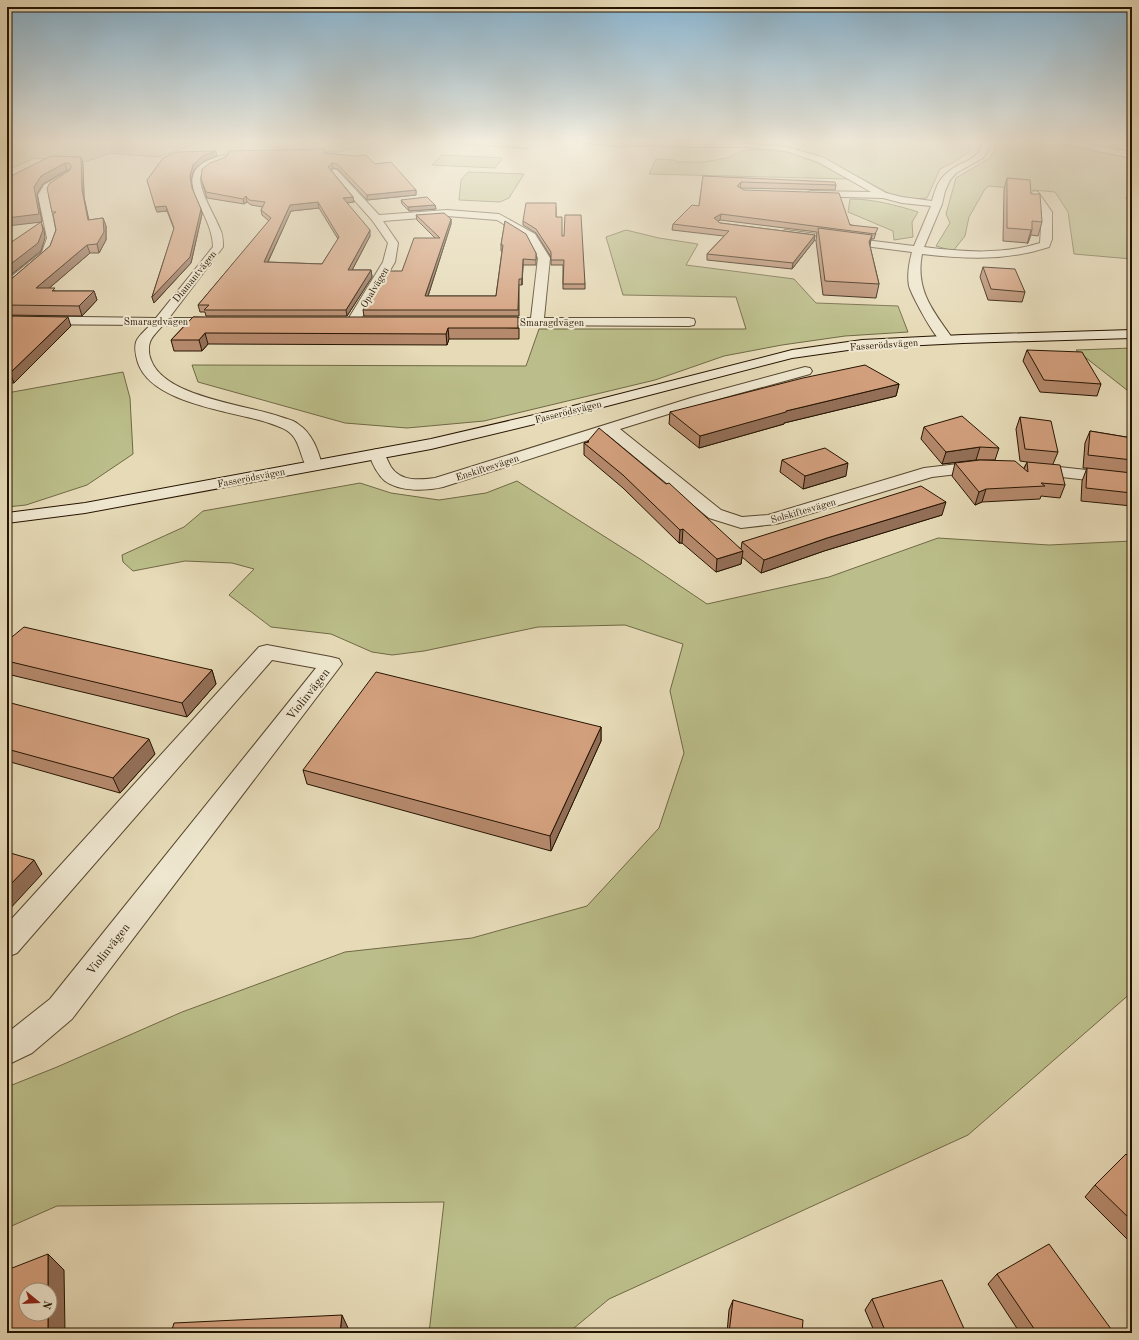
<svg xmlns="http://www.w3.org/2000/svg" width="1139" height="1340" font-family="'Old Standard TT',serif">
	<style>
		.green { fill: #bbbe8a; stroke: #706946 }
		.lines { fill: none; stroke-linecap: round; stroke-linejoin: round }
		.street-casing { stroke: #56462e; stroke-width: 2 }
		.secondary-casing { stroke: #261401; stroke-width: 2 }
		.street { fill: #efe7d0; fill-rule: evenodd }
		.secondary { fill: #efe7d0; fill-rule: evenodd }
		.wall { fill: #b5896c; stroke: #261401; fill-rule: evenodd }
		.shaded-wall { fill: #936f58; stroke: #261401 }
		.building { fill: #d29f7d; stroke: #261401; fill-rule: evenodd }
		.labels { text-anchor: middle; stroke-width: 4; stroke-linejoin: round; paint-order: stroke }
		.far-street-label { font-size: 10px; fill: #261401; stroke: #efe7d0 }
		.street-label { font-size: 12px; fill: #261401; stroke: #efe7d0 }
	</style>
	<rect width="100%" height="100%" fill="#e6dab7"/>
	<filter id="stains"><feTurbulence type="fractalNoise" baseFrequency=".005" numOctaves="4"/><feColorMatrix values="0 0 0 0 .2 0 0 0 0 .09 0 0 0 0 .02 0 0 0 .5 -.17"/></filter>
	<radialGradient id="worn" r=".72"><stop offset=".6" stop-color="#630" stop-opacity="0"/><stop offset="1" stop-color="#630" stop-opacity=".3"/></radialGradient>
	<!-- green -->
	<g class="green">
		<polygon points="22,142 202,142 158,157 111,153 84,162 35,158 7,170 7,147"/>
		<polygon points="256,142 377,142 339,152 298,151 256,145"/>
		<polygon points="433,142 493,142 528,149"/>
		<path d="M 795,142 L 970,142 L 970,151 L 954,162 L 940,169 L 927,198 C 914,200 902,198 890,194 L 819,156 L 799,150 Z"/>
		<polygon points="992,142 1057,142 1132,156 1132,197 1125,198 1132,204 1132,259 1074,254 1068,212 1055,192 989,186 985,189 969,217 965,236 953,251 936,246 950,223 946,214 956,178 990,158 995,148"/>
		<polygon points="764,148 797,154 813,160 848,179 649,174 656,159 674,160 678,162 704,162 727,158 741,151"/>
		<polygon points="442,155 503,158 495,168 432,165"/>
		<polygon points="468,172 524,174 509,198 500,202 459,200 461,180"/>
		<path d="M 850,199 C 873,199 896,205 918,212 L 912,222 L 913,237 L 894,240 L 893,231 L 848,212 Z"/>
		<polygon points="626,230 659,238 698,244 686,265 794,279 816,303 898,306 908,332 845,336 782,345 724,356 655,380 484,421 407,428 345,423 198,382 192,365 526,366 539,329 746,329 736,297 623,295 606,237"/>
		<polygon points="1132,348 1132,394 1076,350"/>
		<polygon points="123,372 130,398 133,454 87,485 26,505 7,507 7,393"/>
		<polygon points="517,481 640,559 707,604 829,577 938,538 1049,545 1132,541 1132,992 968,1135 609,1299 568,1333 429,1333 444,1202 57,1206 7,1228 7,1087 57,1067 182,1012 345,952 472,938 587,906 659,828 684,753 670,691 683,644 625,625 538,627 424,651 392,655 372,652 331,634 271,627 229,595 254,569 232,563 185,561 133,571 123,562 122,555 184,527 203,511 360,483 391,493 439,500 486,493"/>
	</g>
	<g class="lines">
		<!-- street casing -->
		<g class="street-casing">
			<g id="street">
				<path d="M 635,142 L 744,143 L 787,147 L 824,158 L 886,193 L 902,197 L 932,201 C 935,190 938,180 947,173 C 957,163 976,161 982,147 L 980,142 L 988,142 L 990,147 L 983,158 L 956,173 L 950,180 L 945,191 L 942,204 L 924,247 C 963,252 1002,255 1040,243 L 1042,212 L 1030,194 L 1035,191 L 1038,192 L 1052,212 L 1052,239 L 1049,247 C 1006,261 967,259 922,254 C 915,290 933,311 953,339 L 951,342 C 948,343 945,343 942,342 C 934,337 912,296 909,286 C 907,275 909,263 912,252 L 785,236 L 780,233 L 785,230 L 914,246 L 931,206 L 902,203 L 883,198 L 807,196 L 805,194 L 810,191 L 871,192 L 818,162 L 786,151 L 744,147 L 680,147 L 639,144 Z"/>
				<polygon points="1060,142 1077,142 1132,152 1132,158 1064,144"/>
				<path d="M 224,155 L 227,156 L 228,158 L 227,160 C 219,163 208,167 202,173 C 194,184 216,217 220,229 C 223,235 223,240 223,247 L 169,318 L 218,318 L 223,319 L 224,322 L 223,325 L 218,326 L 163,325 C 159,330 152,336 150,342 C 148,348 149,355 151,360 C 164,397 247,405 281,417 C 287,419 293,420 298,424 C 312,433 318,450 322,465 L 320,469 L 314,470 L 308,469 C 299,456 301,439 286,430 C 281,427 275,425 269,423 C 233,411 152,404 138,363 C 136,356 134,349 136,342 C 138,336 146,330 150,325 L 7,324 L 7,316 L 156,318 L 213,247 C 213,208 160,171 224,155 Z"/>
				<polygon points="334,169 337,170 379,215 447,210 499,214 535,234 550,258 544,318 689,318 694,319 695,322 694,325 689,326 483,325 482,322 483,319 488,318 531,318 538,258 527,238 497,220 447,216 383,221 398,243 395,262 358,324 348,324 347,321 383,262 388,243 372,220 331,174 330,172"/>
				<polygon points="68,171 71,172 72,174 71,176 51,189 48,195 57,238 52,253 11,289 7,290 7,280 42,252 47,238 38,195 44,185"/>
				<path d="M 805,367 L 810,368 L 812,371 L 810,374 L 704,403 L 620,429 L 721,510 L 742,517 L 768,515 L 924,468 L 983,461 L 989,462 L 991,466 L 989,470 L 983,471 L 932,477 L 776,524 L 741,528 L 709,518 L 607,434 L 443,487 C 426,491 400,492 385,481 C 377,474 372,463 369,454 L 371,451 L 377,449 L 383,451 C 386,456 388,462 391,467 C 401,482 420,480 435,478 L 694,397 Z"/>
				<polygon points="1032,464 1132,475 1132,485 1026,473 1024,469 1026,465"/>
				<polygon points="267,645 331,657 339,659 342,664 72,1019 32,1053 7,1065 7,1033 50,999 316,668 272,660 17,953 7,957 7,924 259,647"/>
			</g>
		</g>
		<!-- secondary casing -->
		<g class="secondary-casing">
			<polygon id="secondary" points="1132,330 1132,338 963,343 862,348 792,358 580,413 431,449 85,513 7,523 7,513 85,503 431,439 573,406 792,350 862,340 963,335"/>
		</g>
		<!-- street -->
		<use href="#street" class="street"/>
		<!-- secondary -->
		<use href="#secondary" class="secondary"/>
	</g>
	<!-- wall -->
	<g class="wall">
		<polygon points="576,142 652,142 652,146 621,147"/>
		<path d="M 326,153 L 375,164 L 416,190 L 416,195 L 367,200 L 338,169 L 333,168 L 331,170 L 353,197 L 354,202 L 347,203 L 370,236 L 352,270 L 371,270 L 372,277 L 347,316 L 206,316 L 205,312 L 200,312 L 198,305 L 269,221 L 262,215 L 261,210 L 263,207 L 251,205 L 247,202 L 244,204 L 207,198 L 201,179 L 226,157 L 228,154 ZM 319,208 L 338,239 L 322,264 L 268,262 L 291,211 Z"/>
		<polygon points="217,156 204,161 194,170 191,180 192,189 201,209 202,214 191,263 154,303 152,297 174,229 167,211 157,212 147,180"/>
		<polygon points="81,157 83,164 84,197 89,220 103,218 106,226 106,240 99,253 90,253 49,288 56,291 94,291 97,300 82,316 7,315 7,282 9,281 50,246 56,230 69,170 67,170 43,184 37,194 42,222 7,178"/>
		<polygon points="703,176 836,185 835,190 740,188 744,190 876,233 874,239 871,239 870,246 879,284 876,298 823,295 816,241 817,232 720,220 718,221 720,223 815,235 814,241 792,269 707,260 707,254 724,236 672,230 673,224 699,206"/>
		<polygon points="1007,178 1042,222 1038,236 1031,235 1028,243 1003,241 1004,190"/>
		<polygon points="401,200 435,205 436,209 409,211 402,204"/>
		<polygon points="556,207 556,217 562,236 585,284 585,289 563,289 563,265 551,265 551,257 536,233 523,225 523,221"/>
		<polygon points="416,215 451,219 451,224 428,296 496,296 502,251 501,251 501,245 505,221 536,253 536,265 523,265 522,285 519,285 519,316 364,316 363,310 435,238 417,220"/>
		<polygon points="983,267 1025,292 1022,302 988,300 980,277"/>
		<polygon points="7,316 71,326 14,383 7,383"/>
		<polygon points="193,317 519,328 519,339 449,339 447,345 208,344 202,351 174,351 171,340"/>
		<polygon points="1027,350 1101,384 1097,396 1040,392 1023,361"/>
		<polygon points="899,384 896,396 784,423 784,424 699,448 669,424 670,412"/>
		<polygon points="1020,417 1058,452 1053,464 1065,485 1060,498 1041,496 1040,499 982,502 975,505 952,476 955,463 1024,469 1027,462 1020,461 1016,429"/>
		<polygon points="924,427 999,448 995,460 976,460 942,464 921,439"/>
		<polygon points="1090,431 1132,438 1132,506 1081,501 1082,481 1087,468 1083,468 1085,443"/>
		<polygon points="588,441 741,549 742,542 942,515 824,551 761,573 742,557 741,564 716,572 682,543 679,543 623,488 584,455 584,443 587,442"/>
		<polygon points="782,460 846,476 803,489 780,472"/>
		<polygon points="7,641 212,670 216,684 187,717 7,674"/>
		<polygon points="7,702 155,754 120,793 7,761"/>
		<polygon points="601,727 601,741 551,851 307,784 303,770"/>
		<polygon points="1132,1160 1132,1244 1085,1197 1095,1185"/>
		<polygon points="997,1274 1114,1333 1020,1333 988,1284"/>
		<polygon points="872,1299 966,1333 875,1333 865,1310"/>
		<polygon points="733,1300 802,1333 727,1333 729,1310"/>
	</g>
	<!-- shaded-wall -->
	<g class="shaded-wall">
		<polygon points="216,151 217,156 204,161 194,170 191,180 193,193 190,176 193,165 203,156"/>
		<polygon points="81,157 83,164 84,197 90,228 88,220 82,190"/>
		<polygon points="65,163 67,170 43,184 37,194 42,222 7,226 7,218 34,187 41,176"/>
		<polygon points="332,163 333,168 329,172 328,167"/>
		<polygon points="741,182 740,188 737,191 737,186"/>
		<polygon points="416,190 416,195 367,200 367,195"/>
		<polygon points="246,196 247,202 244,204 243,199"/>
		<polygon points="353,197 354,202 344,203 343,198"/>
		<polygon points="318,202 319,208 291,211 265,268 264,262 290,205"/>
		<polygon points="435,205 436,209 409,211 408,207"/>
		<polygon points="166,206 167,211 157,212 155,207"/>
		<polygon points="201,209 202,214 191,263 154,303 152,297"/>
		<polygon points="721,214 720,220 714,223 714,218"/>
		<polygon points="103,218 106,226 106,240 99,253 97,244"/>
		<polygon points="451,219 451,224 426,302 425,296"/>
		<polygon points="41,222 44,230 45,238 41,251 7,278 7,267"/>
		<polygon points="370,230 370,236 349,276 348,270"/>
		<polygon points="1031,230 1032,230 1028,243 1027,244"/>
		<polygon points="815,235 814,241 792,269 793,263"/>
		<polygon points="872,235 869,248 869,242"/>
		<polygon points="87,245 90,253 39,297 36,288"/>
		<polygon points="523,259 523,265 522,285 522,279"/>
		<polygon points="371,270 372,277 347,316 346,310"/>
		<polygon points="94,291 97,300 82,316 79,306"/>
		<polygon points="68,317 71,326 14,383 10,373"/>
		<polygon points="448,328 449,339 447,345 446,334"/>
		<polygon points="205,333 208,344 202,351 199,340"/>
		<polygon points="899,384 896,396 784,423 784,424 699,448 700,436 786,411"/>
		<polygon points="980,447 976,460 942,464 946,452"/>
		<polygon points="848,463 846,476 803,489 805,476"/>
		<polygon points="986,489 982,502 975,505 979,492"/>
		<polygon points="946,502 942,515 824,551 761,573 764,560 827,538"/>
		<polygon points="683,529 682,543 679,543 680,530"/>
		<polygon points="743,551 741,564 716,572 717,559"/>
		<polygon points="212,670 216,684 187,717 182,703"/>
		<polygon points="601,727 601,741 551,851 550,836"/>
		<polygon points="149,739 155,754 120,793 113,778"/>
		<polygon points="34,860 42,874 7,912 7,888"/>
		<polygon points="48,1254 64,1270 65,1333 48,1333 48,1314 50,1314 50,1290 48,1290"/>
		<polygon points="342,1315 349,1330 349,1333 340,1333"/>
	</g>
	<!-- building -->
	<g class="building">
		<path d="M 325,149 L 323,153 L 356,156 L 366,155 L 375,164 L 391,162 L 416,190 L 367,195 L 337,164 L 332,163 L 328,167 L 353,197 L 343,198 L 370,230 L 348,270 L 371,270 L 346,310 L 204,310 L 209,305 L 198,305 L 271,218 L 261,210 L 265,202 L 249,200 L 246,196 L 243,199 L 206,192 L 201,179 L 202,169 L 210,163 L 226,157 L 228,154 L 228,151 ZM 318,202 L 339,237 L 322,264 L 264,262 L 290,205 Z"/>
		<polygon points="216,151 203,156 193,165 190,176 192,188 201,209 190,257 152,297 174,228 166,206 155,207 147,180 163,158 177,152"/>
		<polygon points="51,156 81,157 82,190 88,220 103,218 104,232 97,244 87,245 36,288 55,288 52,291 94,291 79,306 7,305 7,282 9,281 50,246 56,230 53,214 56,212 52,212 47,188 50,183 70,170 71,166 69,163 65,163 41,176 34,187 39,214 7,218 7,178"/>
		<polygon points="703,176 835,182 836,185 741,182 737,186 744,190 839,193 850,225 878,228 875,234 721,214 714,218 720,223 815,235 793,263 707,254 729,231 673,224 692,205 699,206"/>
		<polygon points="1007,178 1030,180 1031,194 1040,194 1042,222 1032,221 1032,230 1007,228"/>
		<polygon points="427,197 435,205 408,207 401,200"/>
		<polygon points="526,203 556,203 556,217 562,217 562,236 564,236 565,215 581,215 585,284 563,284 564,260 551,260 551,252 536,229 523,221"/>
		<polygon points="444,213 451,219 425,296 496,296 503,245 501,245 505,221 526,234 536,253 536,260 523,259 522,279 519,279 518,310 363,310 387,271 402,271 414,238 440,238 416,215"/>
		<polygon points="41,222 43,230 38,243 7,267 7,245"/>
		<polygon points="818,228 872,235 869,242 879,284 825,281"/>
		<polygon points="983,267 1015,269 1025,292 991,289"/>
		<polygon points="7,316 68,317 10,373 7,373"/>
		<polygon points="193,317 518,317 518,328 448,328 446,334 205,333 199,340 171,340"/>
		<polygon points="1027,350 1082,352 1101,384 1044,380"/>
		<polygon points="865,365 899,384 786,411 786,412 700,436 670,412 803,378"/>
		<polygon points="962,416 999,448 980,447 946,452 924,427"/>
		<polygon points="1020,417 1051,421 1058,452 1025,449"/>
		<polygon points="599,428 666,484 669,483 743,551 717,559 683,529 680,530 623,475 584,443 589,442 588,441"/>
		<polygon points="1090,431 1132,438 1132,460 1088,455"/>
		<polygon points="825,448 848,463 805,476 782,460"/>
		<polygon points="980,460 1015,461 1028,472 1027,462 1060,465 1065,485 1041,483 1045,486 986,489 979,492 955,463"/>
		<polygon points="1087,468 1132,473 1132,493 1086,488"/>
		<polygon points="921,486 946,502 827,538 764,560 742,542"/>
		<polygon points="24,627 212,670 182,703 7,661 7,641"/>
		<polygon points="376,672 601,727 550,836 303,770"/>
		<polygon points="7,702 149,739 113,778 7,749"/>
		<polygon points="7,852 34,860 7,888"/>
		<polygon points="1126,1154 1132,1160 1132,1221 1095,1185"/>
		<polygon points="1049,1244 1114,1333 1037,1333 997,1274"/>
		<polygon points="48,1254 48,1290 26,1290 26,1314 48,1314 48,1333 7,1333 7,1270"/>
		<polygon points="942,1280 966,1333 886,1333 872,1299"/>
		<polygon points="733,1300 803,1320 802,1333 729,1333"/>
		<polygon points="342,1315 340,1333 171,1333 174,1323"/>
	</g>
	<!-- sky -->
	<linearGradient id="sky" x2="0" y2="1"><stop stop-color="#88b6d4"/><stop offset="0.43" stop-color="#f4eedf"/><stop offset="1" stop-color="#f4eedf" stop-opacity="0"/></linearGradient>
	<rect width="1139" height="330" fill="url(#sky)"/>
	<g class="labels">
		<!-- far-street labels -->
		<g class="far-street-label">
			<text transform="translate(194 276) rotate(-51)" y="4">Diamantvägen</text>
			<text transform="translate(374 287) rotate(-59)" y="4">Opalvägen</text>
			<text x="156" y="325">Smaragdvägen</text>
			<text x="552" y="326">Smaragdvägen</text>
			<text transform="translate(884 344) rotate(-4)" y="4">Fasserödsvägen</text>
			<text transform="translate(568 411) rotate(-14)" y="4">Fasserödsvägen</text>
			<text transform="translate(487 467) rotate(-18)" y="4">Enskiftesvägen</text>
			<text transform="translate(251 477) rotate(-11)" y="4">Fasserödsvägen</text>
			<text transform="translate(803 510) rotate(-16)" y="4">Solskiftesvägen</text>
		</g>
		<!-- street labels -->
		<g class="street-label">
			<text transform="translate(308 694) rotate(-52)" y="4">Violinvägen</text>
			<text transform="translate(108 949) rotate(-52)" y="4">Violinvägen</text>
		</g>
	</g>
	<!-- margin -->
	<rect width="1139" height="1340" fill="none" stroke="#e6dab7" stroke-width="24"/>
	<rect x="8" y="8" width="1123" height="1324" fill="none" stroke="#261401" stroke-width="2"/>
	<rect x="12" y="12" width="1115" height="1316" fill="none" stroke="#261401"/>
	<!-- north arrow -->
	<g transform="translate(38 1302) rotate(108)"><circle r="19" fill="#efe7d0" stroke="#9f937d"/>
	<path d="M0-3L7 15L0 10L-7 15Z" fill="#8f2418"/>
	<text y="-6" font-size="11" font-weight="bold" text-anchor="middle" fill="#261401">N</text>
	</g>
	<rect width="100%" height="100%" filter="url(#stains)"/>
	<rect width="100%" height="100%" fill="url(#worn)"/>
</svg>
